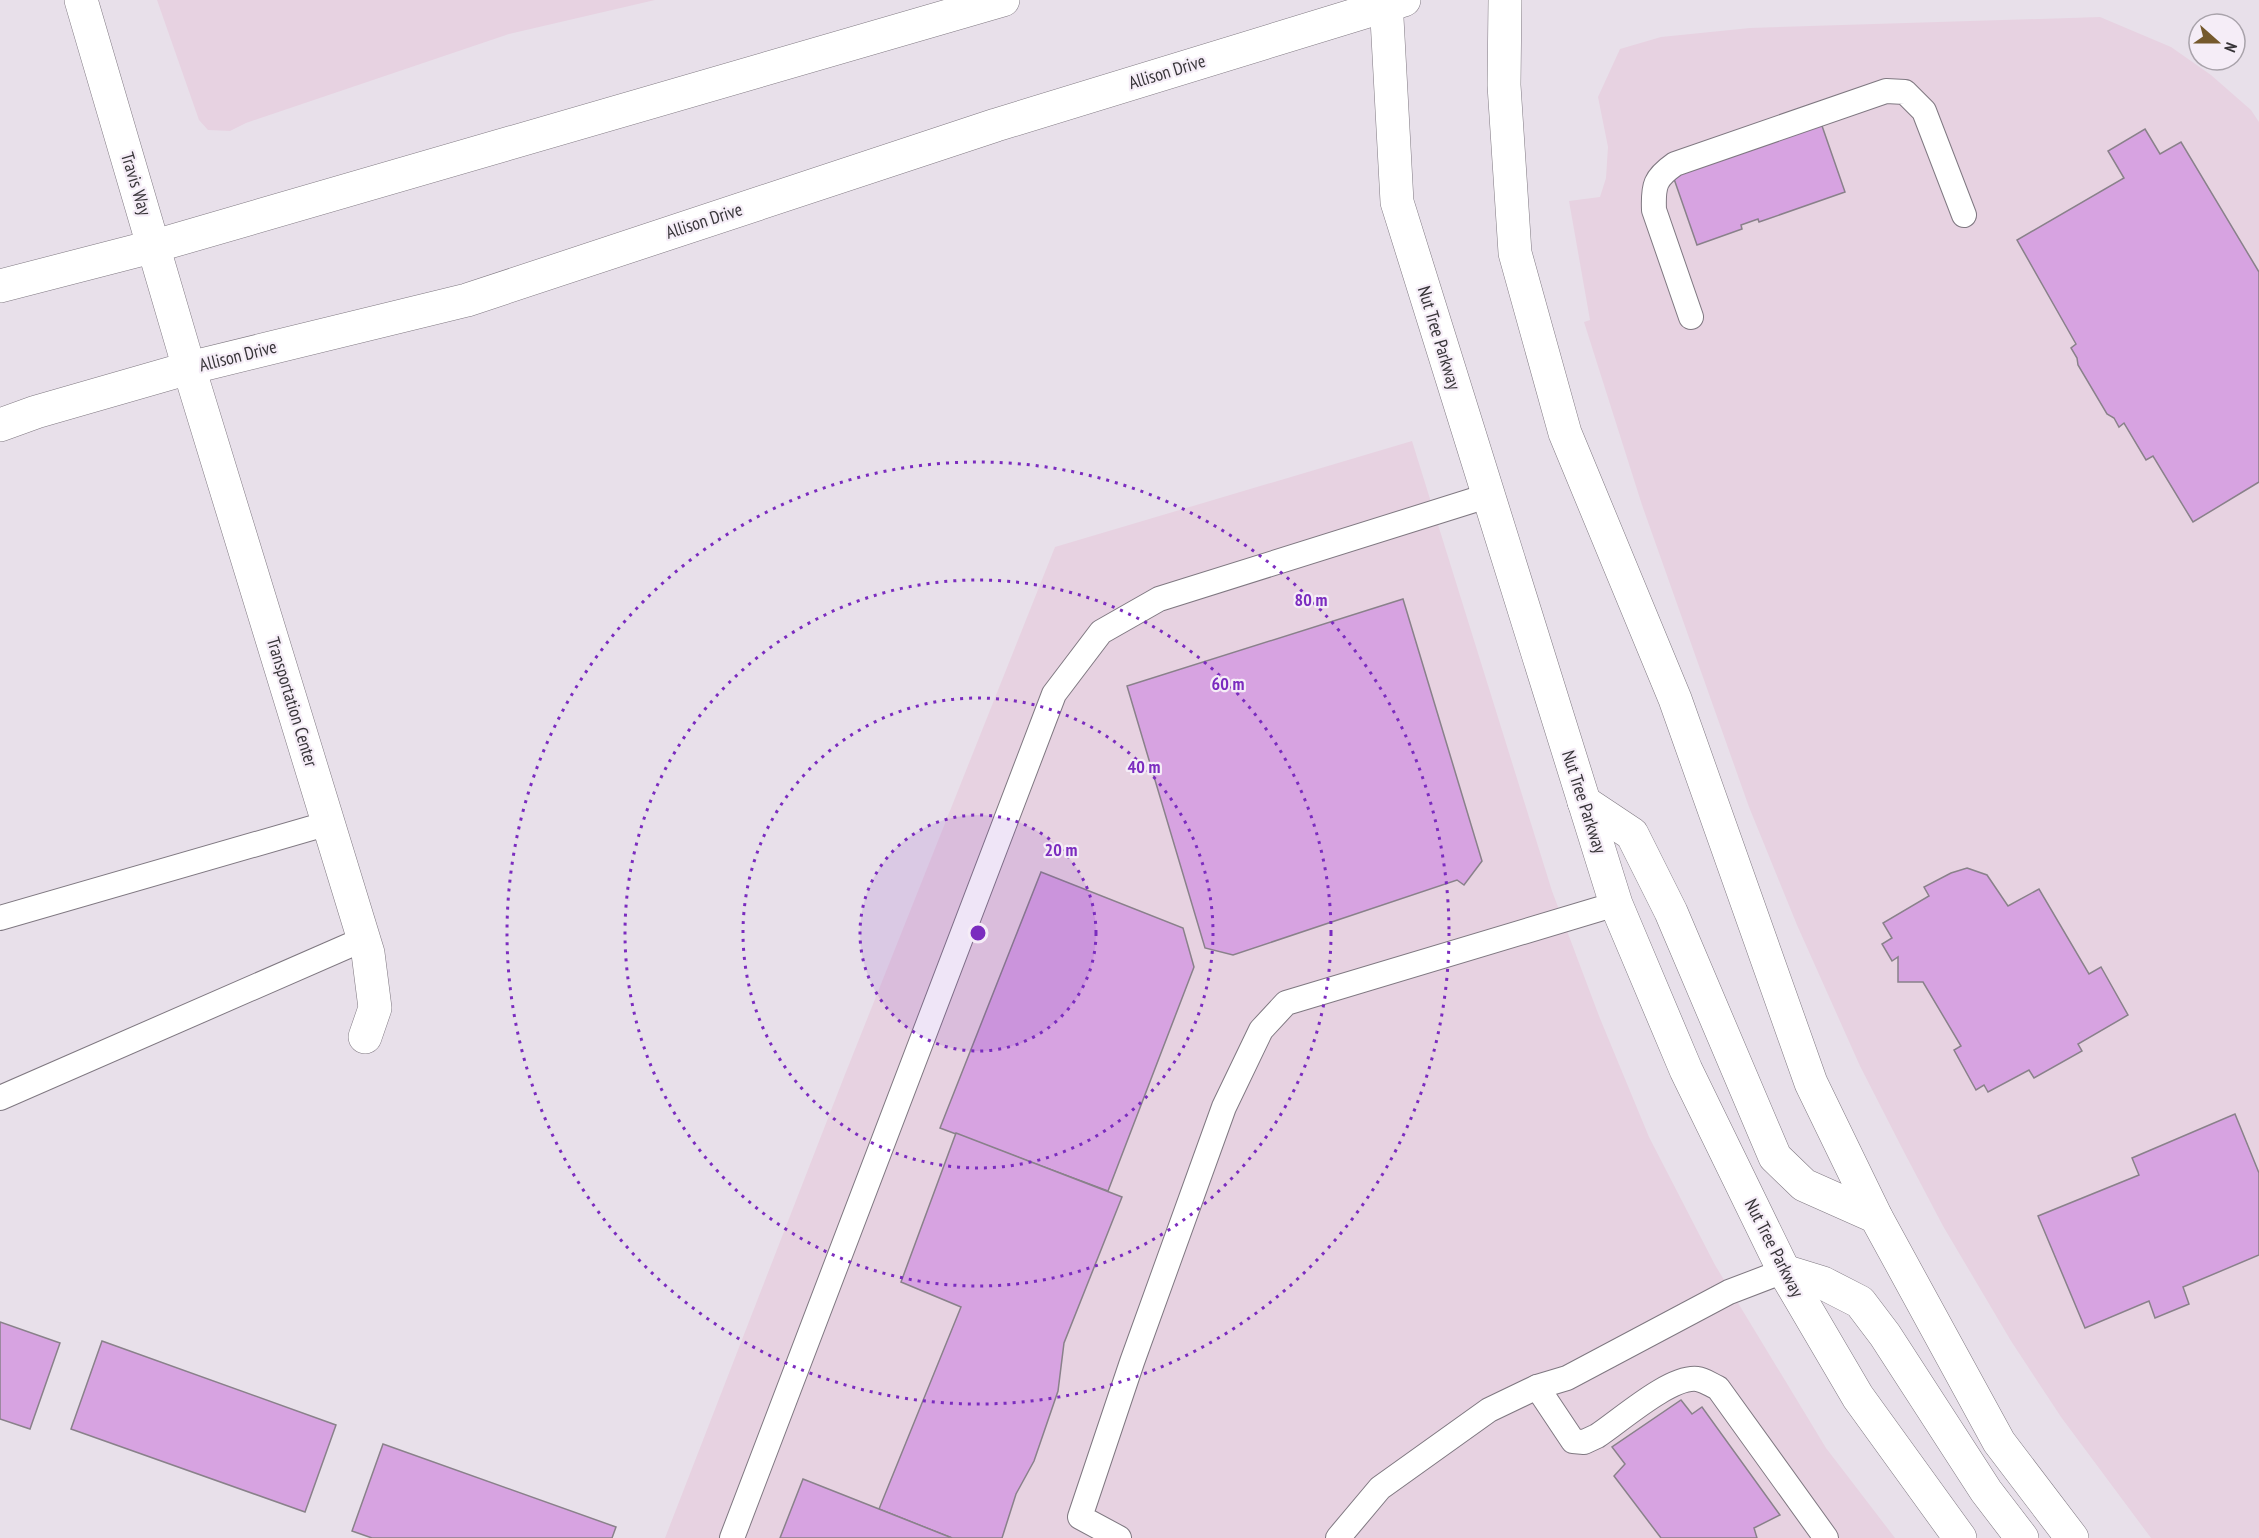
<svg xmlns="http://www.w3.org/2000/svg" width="2259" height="1538" font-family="'PT Sans Narrow',sans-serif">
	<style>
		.commercial { fill: #e7d2e1 }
		.building { fill: #d7a3e1; stroke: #89818a; stroke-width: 1.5 }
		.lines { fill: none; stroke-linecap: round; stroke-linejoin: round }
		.lane-casing { stroke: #7f7881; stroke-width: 26 }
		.street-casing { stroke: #7f7881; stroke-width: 34 }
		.secondary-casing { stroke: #7f7881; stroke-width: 34 }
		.lane { stroke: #fff; stroke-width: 24 }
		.street { stroke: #fff; stroke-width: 33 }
		.secondary { stroke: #fff; stroke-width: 33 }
		.ring { fill: none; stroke: #7b2cbf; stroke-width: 3; stroke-dasharray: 3 6 }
		.labels { text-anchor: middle; stroke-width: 4.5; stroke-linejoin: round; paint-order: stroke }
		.street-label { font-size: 18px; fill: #373438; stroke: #f5edf7 }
		.centre { fill: #7b2cbf; stroke: #f5edf7; stroke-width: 3 }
		.ring-label { font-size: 18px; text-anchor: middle; font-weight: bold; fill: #7b2cbf; stroke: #f5edf7; stroke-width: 4.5; stroke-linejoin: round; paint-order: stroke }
	</style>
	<rect width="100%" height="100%" fill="#e8e0ea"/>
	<!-- commercial -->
	<g class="commercial">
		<polygon points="157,0 655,0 509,34 246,123 230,131 208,130 199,120"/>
		<polygon points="2100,17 2171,47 2211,75 2251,110 2259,122 2259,1538 2151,1538 2061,1417 2011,1341 1943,1226 1903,1150 1860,1066 1797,925 1749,807 1642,505 1584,322 1590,320 1569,201 1600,197 1606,178 1608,147 1598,97 1620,49 1661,37 1750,28"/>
		<polygon points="1412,441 1552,891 1599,1016 1649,1137 1715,1265 1826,1448 1895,1538 665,1538 844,1077 1055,547"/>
	</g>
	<!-- building -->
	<g class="building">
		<polygon points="1821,123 1845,192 1759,222 1758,219 1741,225 1742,229 1697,245 1673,176"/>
		<polygon points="2145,129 2160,154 2181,142 2259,272 2259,482 2193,522 2153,456 2146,460 2124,423 2119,427 2114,418 2107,414 2078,365 2077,358 2071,348 2076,344 2017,240 2124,178 2108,151"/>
		<polygon points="1403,599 1482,861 1464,885 1457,880 1233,955 1205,948 1127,686"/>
		<polygon points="1967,868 1987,875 2008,906 2039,889 2089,974 2101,967 2128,1015 2078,1044 2082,1051 2034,1078 2029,1070 1988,1092 1984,1085 1976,1090 1954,1050 1961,1046 1923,982 1898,982 1898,957 1892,961 1882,944 1892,938 1883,923 1929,896 1924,887 1951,873"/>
		<polygon points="1041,872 1183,928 1194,967 1108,1191 940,1128"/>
		<polygon points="2235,1114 2259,1173 2259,1255 2183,1287 2189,1304 2155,1318 2149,1301 2085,1328 2038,1216 2139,1175 2132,1158"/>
		<polygon points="956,1133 1122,1197 1064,1343 1058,1391 1034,1461 1016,1494 1002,1538 952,1538 879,1509 961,1307 901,1282"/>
		<polygon points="0,1322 60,1343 30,1429 0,1419"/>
		<polygon points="102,1341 336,1425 305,1512 71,1429"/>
		<polygon points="1681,1400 1692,1414 1702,1407 1780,1515 1754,1528 1757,1538 1661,1538 1614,1476 1625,1464 1612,1447"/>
		<polygon points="383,1444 616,1527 612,1538 372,1538 352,1531"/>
		<polygon points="803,1479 879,1509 952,1538 780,1538"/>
	</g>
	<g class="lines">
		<!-- lane casing -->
		<g class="lane-casing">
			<g id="lane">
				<path d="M 1691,317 L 1654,210 C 1653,185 1655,178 1675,164 L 1886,91 L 1905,92 L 1924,111 L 1964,215"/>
				<polyline points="0,918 329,823"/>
				<polyline points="0,1098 364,939"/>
				<path d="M 1537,1387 L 1573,1441 L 1584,1442 L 1597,1436 C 1620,1421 1670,1376 1697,1379 C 1705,1380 1711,1385 1718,1388 L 1826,1538"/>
				<polyline points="732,1538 1054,694 1101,632 1159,599 1487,496"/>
				<polyline points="1119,1538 1080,1517 1132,1362 1224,1107 1261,1030 1286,1003 1616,904"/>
				<polyline points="1338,1538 1380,1488 1489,1410 1537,1387 1567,1378 1729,1292 1784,1271"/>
			</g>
		</g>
		<!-- street casing -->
		<g class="street-casing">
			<polyline id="street" points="81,0 189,368 368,953 375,1008 365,1037"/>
		</g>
		<!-- secondary casing -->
		<g class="secondary-casing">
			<g id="secondary">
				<polyline points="1386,0 1397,202 1616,904 1686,1070 1784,1271 1858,1397 1960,1538"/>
				<polyline points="1505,0 1504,85 1515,253 1565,433 1675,699 1811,1083 1876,1217 1999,1442 2072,1538"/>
				<polyline points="0,286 155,246 1003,0"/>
				<polyline points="0,425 36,412 189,368 467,300 996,125 1404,0"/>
				<polyline points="1584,802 1632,834 1671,912 1775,1157 1804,1185 1876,1217"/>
				<polyline points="1784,1271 1823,1283 1860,1302 1885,1335 1986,1491 2022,1538"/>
			</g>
		</g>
		<!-- lane -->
		<use href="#lane" class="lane"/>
		<!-- street -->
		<use href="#street" class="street"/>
		<!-- secondary -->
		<use href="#secondary" class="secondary"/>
	</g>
	<!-- distance rings -->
	<circle cx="978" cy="933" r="118" fill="#7b2cbf" fill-opacity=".12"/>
	<g class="ring">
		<circle cx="978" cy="933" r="118"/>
		<circle cx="978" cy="933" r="235"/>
		<circle cx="978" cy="933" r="353"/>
		<circle cx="978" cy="933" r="471"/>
	</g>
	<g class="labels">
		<!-- street labels -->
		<g class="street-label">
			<text transform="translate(1167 72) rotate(-17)" y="6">Allison Drive</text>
			<text transform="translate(136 184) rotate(73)" y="6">Travis Way</text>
			<text transform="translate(704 221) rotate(-18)" y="6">Allison Drive</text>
			<text transform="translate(1439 338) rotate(73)" y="6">Nut Tree Parkway</text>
			<text transform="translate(238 356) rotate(-14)" y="6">Allison Drive</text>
			<text transform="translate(292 702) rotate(73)" y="6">Transportation Center</text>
			<text transform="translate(1584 802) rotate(72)" y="6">Nut Tree Parkway</text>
			<text transform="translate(1774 1248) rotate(63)" y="6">Nut Tree Parkway</text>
		</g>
	</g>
	<circle cx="978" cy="933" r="9" class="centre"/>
	<g class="ring-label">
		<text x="1311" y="606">80 m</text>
		<text x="1228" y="690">60 m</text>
		<text x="1144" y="773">40 m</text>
		<text x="1061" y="856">20 m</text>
	</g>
	<!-- north arrow -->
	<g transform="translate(2217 42) rotate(111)"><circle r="28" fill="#f5edf7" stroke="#a9a3ab" stroke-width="1.5"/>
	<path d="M0-4.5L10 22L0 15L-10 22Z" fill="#75592c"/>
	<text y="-9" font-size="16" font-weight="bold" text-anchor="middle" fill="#373438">N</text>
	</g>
</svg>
